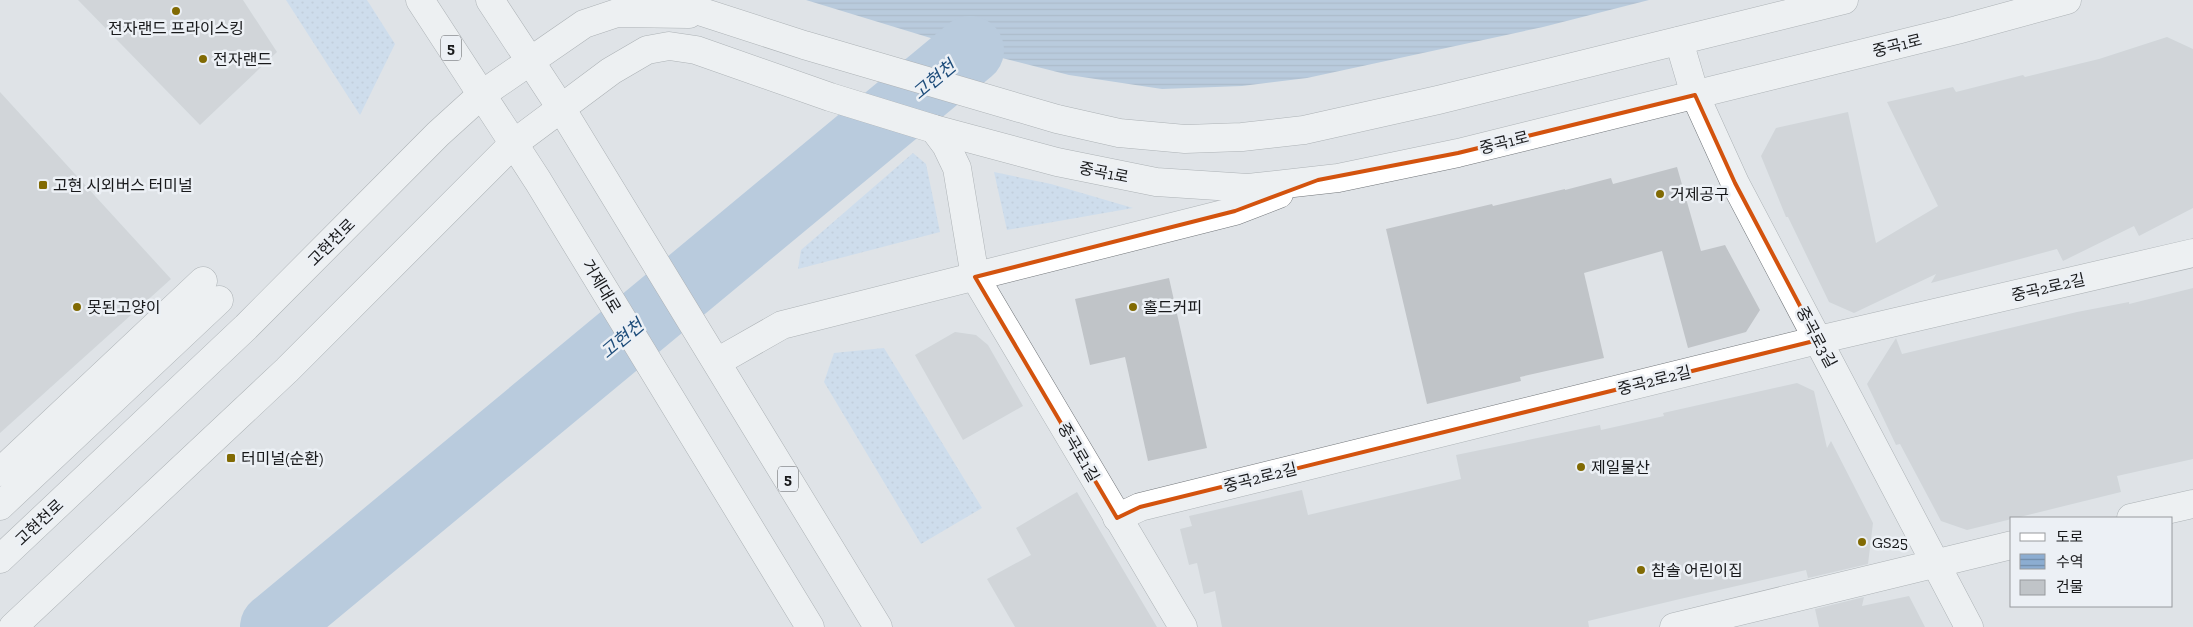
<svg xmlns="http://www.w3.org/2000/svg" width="2193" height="627" font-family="'Zilla Slab','Noto Sans KR',serif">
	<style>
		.grass { fill: url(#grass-dots) }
		.water { fill: url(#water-rules) }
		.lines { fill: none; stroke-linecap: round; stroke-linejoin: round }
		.river { stroke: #8cadd1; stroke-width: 68 }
		.building { fill: #c0c4c8 }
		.minor-casing { stroke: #72767a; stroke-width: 29 }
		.major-casing { stroke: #72767a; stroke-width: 29 }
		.minor { stroke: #fff; stroke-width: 28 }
		.major { stroke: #fff; stroke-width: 28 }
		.marked { fill: none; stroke: #d3530e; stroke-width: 4; stroke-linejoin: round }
		.poi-dot { fill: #816a03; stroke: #ecf0f5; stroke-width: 2 }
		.labels { text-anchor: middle; stroke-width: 5; stroke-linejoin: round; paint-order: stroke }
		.shield { fill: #ecf0f5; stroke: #585a5c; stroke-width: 1 }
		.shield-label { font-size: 15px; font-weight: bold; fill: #18191b }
		.poi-label { font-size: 16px; fill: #18191b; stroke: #ecf0f5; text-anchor: start }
		.street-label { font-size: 16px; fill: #18191b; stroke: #ecf0f5 }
		.water-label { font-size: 18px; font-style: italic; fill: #1d4c7a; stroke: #ecf0f5 }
	</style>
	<defs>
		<pattern id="grass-dots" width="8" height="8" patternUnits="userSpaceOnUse" patternTransform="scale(1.25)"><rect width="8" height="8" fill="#bbd5f2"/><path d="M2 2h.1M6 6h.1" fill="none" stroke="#a0b6cf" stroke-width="1.8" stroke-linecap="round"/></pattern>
		<pattern id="water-rules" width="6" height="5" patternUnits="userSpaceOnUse" patternTransform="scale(1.25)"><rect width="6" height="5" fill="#8cadd1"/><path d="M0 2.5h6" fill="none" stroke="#718ca9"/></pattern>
	</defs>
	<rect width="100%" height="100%" fill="#dfe3e7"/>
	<!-- grass -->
	<g class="grass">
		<polygon points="286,0 367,0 395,44 360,115"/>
		<polygon points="913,153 926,164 940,232 798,269 801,250"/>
		<polygon points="994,172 1051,184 1133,208 1007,230"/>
		<polygon points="884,348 982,508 921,544 824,382 834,353"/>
	</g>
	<!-- water -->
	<polygon class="water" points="806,0 1649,0 1543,27 1307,78 1242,86 1162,89 1069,75 970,50"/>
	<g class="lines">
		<!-- river -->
		<polyline class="river" points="274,627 970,50"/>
	</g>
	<!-- building -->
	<g class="building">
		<polygon points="78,0 243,0 277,52 200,125"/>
		<polygon points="2167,37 2193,49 2193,208 2139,236 2134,226 2063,261 2057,249 1931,283 1936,274 1854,313 1829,302 1788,217 1786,217 1761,156 1776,128 1848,112 1876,243 1938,206 1887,102 1953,87 1956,92 2023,75 2025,77 2099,59"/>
		<polygon points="0,92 171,279 0,433"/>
		<polygon points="1677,167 1701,251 1725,245 1760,310 1746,332 1688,348 1662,251 1584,273 1604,358 1520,377 1521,381 1427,404 1386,229 1492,204 1493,206 1565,189 1565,190 1611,178 1613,184"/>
		<polygon points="1169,278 1207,448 1148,461 1125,357 1090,365 1075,299"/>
		<polygon points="2193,288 2193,459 2117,476 2121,492 1967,530 1941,521 1900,444 1896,445 1867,384 1896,338 1902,354 2077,312 2129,302 2129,304"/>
		<polygon points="955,332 976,335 988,345 1023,406 963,440 915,355"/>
		<polygon points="1797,383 1814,391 1827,448 1831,441 1873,523 1868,564 1808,578 1806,570 1680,599 1588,621 1589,627 1222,627 1215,591 1204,594 1197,563 1189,565 1180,529 1192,526 1189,516 1302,490 1308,515 1461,479 1456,455 1600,425 1601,430 1664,416 1663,413"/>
		<polygon points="1077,492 1157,627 1015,627 987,579 1031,555 1016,528"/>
		<polygon points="1909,596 1925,627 1819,627 1815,609 1864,597 1862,606"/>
	</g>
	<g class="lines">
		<!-- minor casing -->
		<g class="minor-casing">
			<g id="minor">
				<polyline points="665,0 804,45 1057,119 1119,133 1185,139 1242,137 1304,130 1438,100 1844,0"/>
				<polyline points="1679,41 1695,95 1735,183 1969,627"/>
				<polyline points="934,129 946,145 957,168 975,277 1183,627"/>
				<polyline points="717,362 782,325 1235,211 1279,194"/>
				<polyline points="0,472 203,281"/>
				<polyline points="0,506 219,300"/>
				<polyline points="1117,518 1140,507 1818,340 2193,253"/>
				<polyline points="2131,518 2193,504"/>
				<polyline points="0,559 246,327 438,134 481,95 584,24 617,13 689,14"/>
				<polyline points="13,627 287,370 513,144 611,71 647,50 669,46 696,50 830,97 934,129 1057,162 1156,182 1248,188 1338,178 1458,153 1957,30 2067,0"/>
				<polyline points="1674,627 2012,545"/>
			</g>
		</g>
		<!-- major casing -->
		<g class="major-casing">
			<g id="major">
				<polyline points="420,0 538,181 810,627"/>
				<polyline points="490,0 561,108 878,627"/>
			</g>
		</g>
		<!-- minor -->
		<use href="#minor" class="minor"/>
		<!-- major -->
		<use href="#major" class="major"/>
	</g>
	<!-- marked area -->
	<path d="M0 0H2193V627H0ZM 1695,95 L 1735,183 L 1818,340 L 1140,507 L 1117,518 L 975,277 L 1235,211 L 1318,180 L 1458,153 Z" fill="#dfe3e7" fill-opacity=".55" fill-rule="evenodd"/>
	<path class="marked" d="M 1695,95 L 1735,183 L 1818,340 L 1140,507 L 1117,518 L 975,277 L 1235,211 L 1318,180 L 1458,153 Z"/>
	<!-- markers -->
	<g class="poi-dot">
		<circle cx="176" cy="11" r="5"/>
		<circle cx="203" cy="59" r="5"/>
		<rect x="38" y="180" width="10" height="10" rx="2.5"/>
		<circle cx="1660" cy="194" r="5"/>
		<circle cx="77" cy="307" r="5"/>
		<circle cx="1133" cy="307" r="5"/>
		<rect x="226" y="453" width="10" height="10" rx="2.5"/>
		<circle cx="1581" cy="467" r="5"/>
		<circle cx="1862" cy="542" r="5"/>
		<circle cx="1641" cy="570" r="5"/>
	</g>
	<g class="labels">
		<!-- shield labels -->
		<g class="shield">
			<rect x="441" y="35.5" width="20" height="25" rx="4"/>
			<rect x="778" y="466.5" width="20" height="25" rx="4"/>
		</g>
		<g class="shield-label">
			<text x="451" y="53">5</text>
			<text x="788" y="484">5</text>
		</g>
		<!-- poi labels -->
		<g class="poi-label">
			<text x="176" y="34" text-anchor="middle">전자랜드 프라이스킹</text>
			<text x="213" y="65">전자랜드</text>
			<text x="53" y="191">고현 시외버스 터미널</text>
			<text x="1670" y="200">거제공구</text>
			<text x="87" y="313">못된고양이</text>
			<text x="1143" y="313">홀드커피</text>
			<text x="241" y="464">터미널(순환)</text>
			<text x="1591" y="473">제일물산</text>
			<text x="1872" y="548">GS25</text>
			<text x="1651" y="576">참솔 어린이집</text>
		</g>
		<!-- street labels -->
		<g class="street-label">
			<text transform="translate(1897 45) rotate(-14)" y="6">중곡1로</text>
			<text transform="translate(1504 142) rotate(-14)" y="6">중곡1로</text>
			<text transform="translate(1104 172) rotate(11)" y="6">중곡1로</text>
			<text transform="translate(331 242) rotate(-45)" y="6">고현천로</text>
			<text transform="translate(602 286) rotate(59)" y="6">거제대로</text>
			<text transform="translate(2048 287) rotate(-13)" y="6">중곡2로2길</text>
			<text transform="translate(1817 337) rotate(62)" y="6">중곡로3길</text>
			<text transform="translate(1654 380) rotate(-14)" y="6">중곡2로2길</text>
			<text transform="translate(1079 452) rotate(60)" y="6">중곡로1길</text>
			<text transform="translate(1260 477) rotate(-14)" y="6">중곡2로2길</text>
			<text transform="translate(39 522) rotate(-43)" y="6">고현천로</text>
		</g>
		<!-- water labels -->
		<g class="water-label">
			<text transform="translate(934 80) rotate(-40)" y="6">고현천</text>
			<text transform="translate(622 339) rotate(-40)" y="6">고현천</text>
		</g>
	</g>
	<!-- legend -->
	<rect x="2010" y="517" width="162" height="90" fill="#ecf0f5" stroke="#979a9e"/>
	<rect x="2020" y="533" width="25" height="8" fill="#ffffff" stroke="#979a9e"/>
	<text x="2056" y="542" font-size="15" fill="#18191b">도로</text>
	<rect x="2020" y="554" width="25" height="15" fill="url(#water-rules)" stroke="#979a9e"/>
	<text x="2056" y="567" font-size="15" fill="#18191b">수역</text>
	<rect x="2020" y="580" width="25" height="15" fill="#c0c4c8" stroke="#979a9e"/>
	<text x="2056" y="592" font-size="15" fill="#18191b">건물</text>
</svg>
